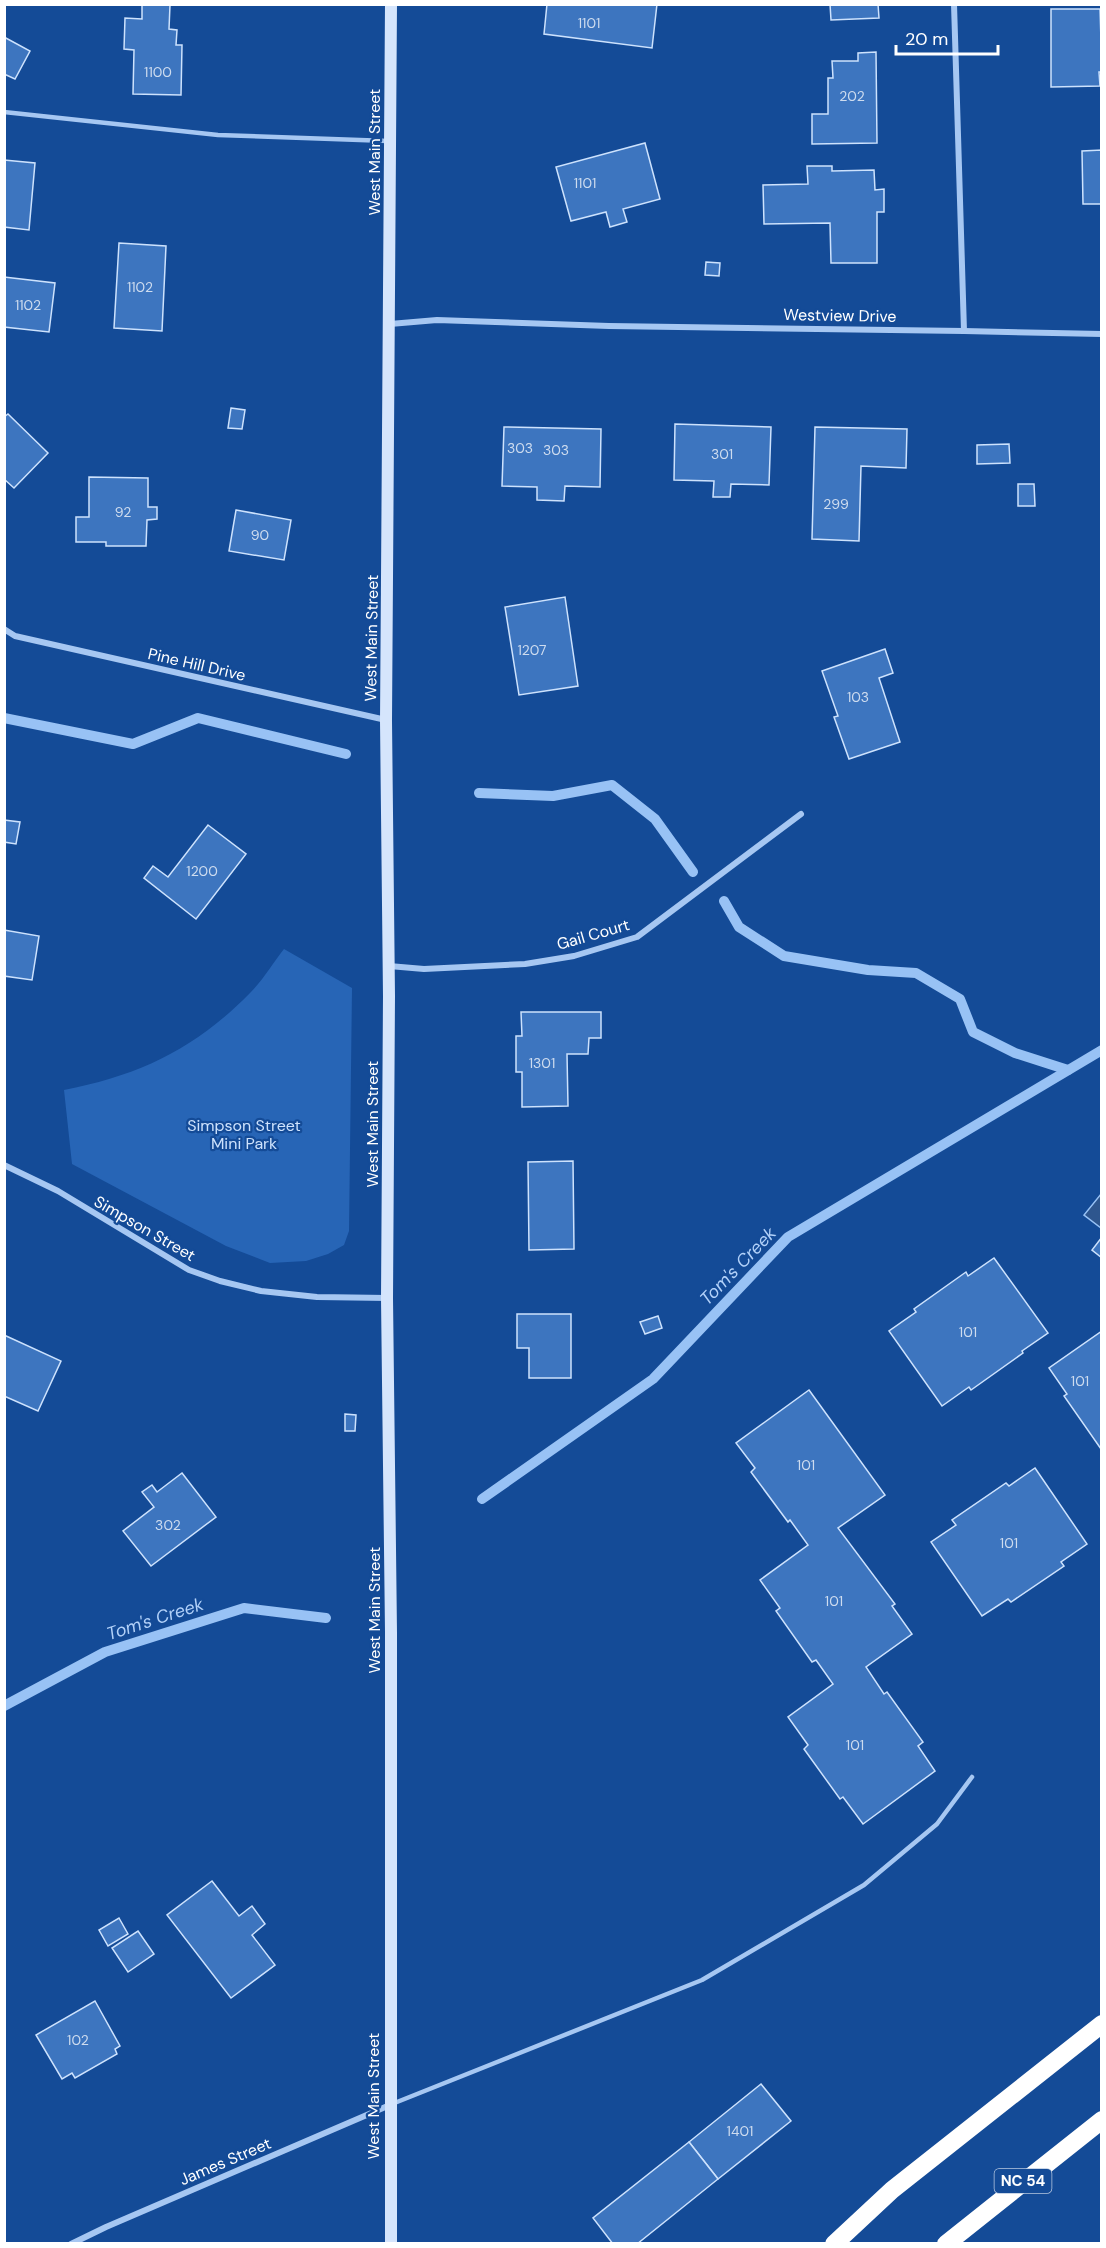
<svg xmlns="http://www.w3.org/2000/svg" width="1106" height="2248" font-family="'DM Sans',sans-serif">
	<style>
		.green { fill: #2765b6 }
		.water { fill: #2e568e; stroke: #98c2f5; stroke-width: 1.5 }
		.lines { fill: none; stroke-linecap: round; stroke-linejoin: round }
		.stream { stroke: #98c2f5; stroke-width: 10 }
		.building { fill: #3d75bf; stroke: #cde2fd; stroke-width: 1.5 }
		.lane { stroke: #a6c7f2; stroke-width: 4.5 }
		.street { stroke: #a6c7f2; stroke-width: 6 }
		.secondary { stroke: #d5e5fc; stroke-width: 12 }
		.highway { stroke: #fff; stroke-width: 18 }
		.labels { text-anchor: middle; stroke-width: 4.5; stroke-linejoin: round; paint-order: stroke }
		.number-label { font-size: 14px; fill: #cedcef }
		.shield { fill: #144b97; stroke: #b8c9e0; stroke-width: 1.5 }
		.shield-label { font-size: 15px; font-weight: bold; fill: #fff }
		.street-label { font-size: 16px; fill: #fff; stroke: #144b97 }
		.park-label { font-size: 16px; fill: #cde2fd; stroke: #144b97 }
		.water-label { font-size: 18px; font-style: italic; fill: #b2d1f9; stroke: #144b97 }
	</style>
	<rect width="100%" height="100%" fill="#144b97"/>
	<!-- green -->
	<path class="green" d="M 284,949 L 352,988 L 349,1231 L 344,1245 L 328,1254 L 306,1261 L 270,1263 L 226,1246 L 72,1164 L 64,1090 C 140,1075 195,1049 250,993 C 263,980 273,963 284,949 Z"/>
	<!-- water -->
	<polygon class="water" points="1101,1194 1101,1228 1084,1215"/>
	<g class="lines">
		<!-- stream -->
		<g class="stream">
			<polyline points="4,718 133,744 198,718 346,754"/>
			<polyline points="479,793 553,796 612,785 655,819 693,872"/>
			<polyline points="724,901 739,927 784,956 868,970 916,973 960,999 973,1032 1015,1053 1068,1070"/>
			<polyline points="482,1499 653,1379 788,1237 1102,1050"/>
			<polyline points="4,1706 105,1652 244,1608 326,1618"/>
		</g>
	</g>
	<!-- building -->
	<g class="building">
		<polygon points="142,4 170,5 169,29 177,30 176,45 182,45 181,95 133,94 134,50 124,49 125,18 142,19"/>
		<polygon points="547,4 657,4 652,48 544,34"/>
		<polygon points="830,4 878,4 879,18 831,20"/>
		<polygon points="1051,9 1100,9 1102,72 1099,72 1100,86 1051,87"/>
		<polygon points="4,37 30,51 15,79 4,74"/>
		<polygon points="876,52 877,143 812,144 812,114 828,114 828,78 833,78 832,61 858,61 858,53"/>
		<polygon points="645,143 660,199 623,209 627,222 610,227 606,212 571,221 556,167"/>
		<polygon points="1102,150 1102,204 1083,204 1082,151"/>
		<polygon points="4,160 35,163 29,230 4,227"/>
		<polygon points="807,166 832,166 832,171 874,170 875,190 884,189 884,212 877,212 877,263 831,263 830,223 764,224 763,185 808,184"/>
		<polygon points="119,243 166,246 162,331 114,328"/>
		<polygon points="706,262 720,263 719,276 705,275"/>
		<polygon points="4,277 55,283 49,332 4,327"/>
		<polygon points="231,408 245,410 242,429 228,428"/>
		<polygon points="8,414 48,453 14,488 4,479 4,417"/>
		<polygon points="675,424 771,427 769,485 731,484 730,497 713,497 714,481 674,480"/>
		<polygon points="504,427 601,429 600,487 565,486 564,501 537,500 537,487 502,486"/>
		<polygon points="815,427 907,429 906,468 861,466 859,541 812,539"/>
		<polygon points="1009,444 1010,463 977,464 977,445"/>
		<polygon points="89,477 148,478 148,507 157,507 157,519 147,520 146,546 106,546 106,542 76,542 76,517 89,517"/>
		<polygon points="1018,484 1034,484 1035,506 1018,506"/>
		<polygon points="236,510 291,520 284,560 229,551"/>
		<polygon points="565,597 578,686 519,695 505,607"/>
		<polygon points="885,649 893,673 879,678 900,742 849,759 834,717 838,716 822,671"/>
		<polygon points="4,820 20,822 16,844 4,842"/>
		<polygon points="208,825 246,854 196,919 144,878 153,866 168,877"/>
		<polygon points="4,930 39,936 32,980 4,976"/>
		<polygon points="521,1012 601,1012 601,1038 589,1038 588,1054 567,1054 568,1106 522,1107 522,1072 516,1072 516,1036 522,1036"/>
		<polygon points="573,1161 574,1249 529,1250 528,1162"/>
		<polygon points="1102,1237 1102,1258 1092,1250"/>
		<polygon points="994,1258 1048,1333 1022,1351 1023,1353 971,1390 969,1387 942,1406 889,1331 916,1312 914,1309 966,1272 968,1276"/>
		<polygon points="517,1314 571,1314 571,1378 529,1378 529,1348 517,1348"/>
		<polygon points="658,1316 662,1328 645,1334 640,1322"/>
		<polygon points="1102,1331 1102,1449 1101,1449 1064,1396 1067,1394 1049,1368"/>
		<polygon points="4,1335 61,1361 38,1411 4,1396"/>
		<polygon points="809,1390 885,1495 838,1528 895,1604 892,1606 912,1634 866,1667 884,1694 887,1692 923,1742 918,1746 935,1771 863,1824 843,1797 840,1799 804,1749 808,1745 788,1717 833,1684 816,1660 812,1662 776,1611 780,1608 760,1580 808,1545 790,1520 788,1522 751,1472 755,1468 736,1443"/>
		<polygon points="345,1414 356,1415 355,1431 345,1431"/>
		<polygon points="1035,1468 1087,1544 1061,1562 1064,1566 1011,1602 1008,1599 982,1616 931,1542 956,1525 952,1520 1006,1483 1009,1486"/>
		<polygon points="182,1473 216,1517 151,1566 123,1531 154,1507 142,1492 152,1485 157,1492"/>
		<polygon points="212,1881 239,1916 252,1906 265,1924 252,1935 275,1965 231,1998 167,1915"/>
		<polygon points="119,1918 128,1934 108,1946 99,1930"/>
		<polygon points="138,1931 154,1954 128,1972 112,1948"/>
		<polygon points="95,2001 120,2046 115,2049 117,2054 75,2078 72,2073 62,2079 36,2035"/>
		<polygon points="761,2084 791,2121 718,2179 689,2142"/>
		<polygon points="689,2142 718,2179 637,2244 613,2244 593,2218"/>
	</g>
	<g class="lines">
		<!-- lane -->
		<g class="lane">
			<polyline points="4,112 218,135 388,141"/>
			<polyline points="392,2104 702,1980 864,1885 937,1824 972,1777"/>
		</g>
		<!-- street -->
		<g class="street">
			<polyline points="390,324 437,320 609,326 964,331 954,4"/>
			<polyline points="964,331 1102,334"/>
			<polyline points="4,629 15,636 386,720"/>
			<polyline points="389,966 424,969 525,964 574,956 637,937 801,814"/>
			<polyline points="4,1165 58,1191 189,1270 220,1281 261,1291 317,1297 387,1298"/>
			<polyline points="71,2244 106,2227 390,2105"/>
		</g>
		<!-- secondary -->
		<polyline class="secondary" points="391,4 386,721 389,996 387,1298 391,1632 391,2244"/>
		<!-- highway -->
		<g class="highway">
			<polyline points="834,2244 892,2190 1102,2024"/>
			<polyline points="946,2244 1102,2120"/>
		</g>
	</g>
	<g class="labels">
		<!-- number labels -->
		<g class="number-label">
			<text x="589" y="28">1101</text>
			<text x="158" y="77">1100</text>
			<text x="852" y="101">202</text>
			<text x="585" y="188">1101</text>
			<text x="140" y="292">1102</text>
			<text x="28" y="310">1102</text>
			<text x="520" y="453">303</text>
			<text x="556" y="455">303</text>
			<text x="722" y="459">301</text>
			<text x="836" y="509">299</text>
			<text x="123" y="517">92</text>
			<text x="260" y="540">90</text>
			<text x="532" y="655">1207</text>
			<text x="858" y="702">103</text>
			<text x="202" y="876">1200</text>
			<text x="542" y="1068">1301</text>
			<text x="968" y="1337">101</text>
			<text x="1080" y="1386">101</text>
			<text x="806" y="1470">101</text>
			<text x="168" y="1530">302</text>
			<text x="1009" y="1548">101</text>
			<text x="834" y="1606">101</text>
			<text x="855" y="1750">101</text>
			<text x="78" y="2045">102</text>
			<text x="740" y="2136">1401</text>
		</g>
		<!-- shield labels -->
		<rect class="shield" x="994.5" y="2169" width="57" height="24" rx="4.5"/>
		<g class="shield-label">
			<text x="1023" y="2186">NC 54</text>
		</g>
		<!-- street labels -->
		<g class="street-label">
			<text transform="translate(374 152) rotate(-90)" y="6">West Main Street</text>
			<text transform="translate(840 315) rotate(1)" y="6">Westview Drive</text>
			<text transform="translate(371 638) rotate(-89)" y="6">West Main Street</text>
			<text transform="translate(197 664) rotate(13)" y="6">Pine Hill Drive</text>
			<text transform="translate(593 934) rotate(-16)" y="6">Gail Court</text>
			<text transform="translate(372 1124) rotate(-90)" y="6">West Main Street</text>
			<text transform="translate(145 1228) rotate(30)" y="6">Simpson Street</text>
			<text transform="translate(374 1610) rotate(-90)" y="6">West Main Street</text>
			<text transform="translate(373 2096) rotate(-90)" y="6">West Main Street</text>
			<text transform="translate(225 2161) rotate(-23)" y="6">James Street</text>
		</g>
		<!-- park labels -->
		<g class="park-label">
			<text x="244" y="1131">Simpson Street<tspan x="244" dy="18">Mini Park</tspan></text>
		</g>
		<!-- water labels -->
		<g class="water-label">
			<text transform="translate(738 1266) rotate(-46)" y="6">Tom's Creek</text>
			<text transform="translate(155 1619) rotate(-18)" y="6">Tom's Creek</text>
		</g>
	</g>
	<!-- border -->
	<rect width="1106" height="2248" fill="none" stroke="#ffffff" stroke-width="12"/>
	<!-- scale -->
	<path d="M896 45v9h102v-9" fill="none" stroke="#ffffff" stroke-width="3"/>
	<text x="905" y="45" font-size="18" fill="#ffffff" stroke="#144b97" stroke-width="4.5" paint-order="stroke">20 m</text>
</svg>
